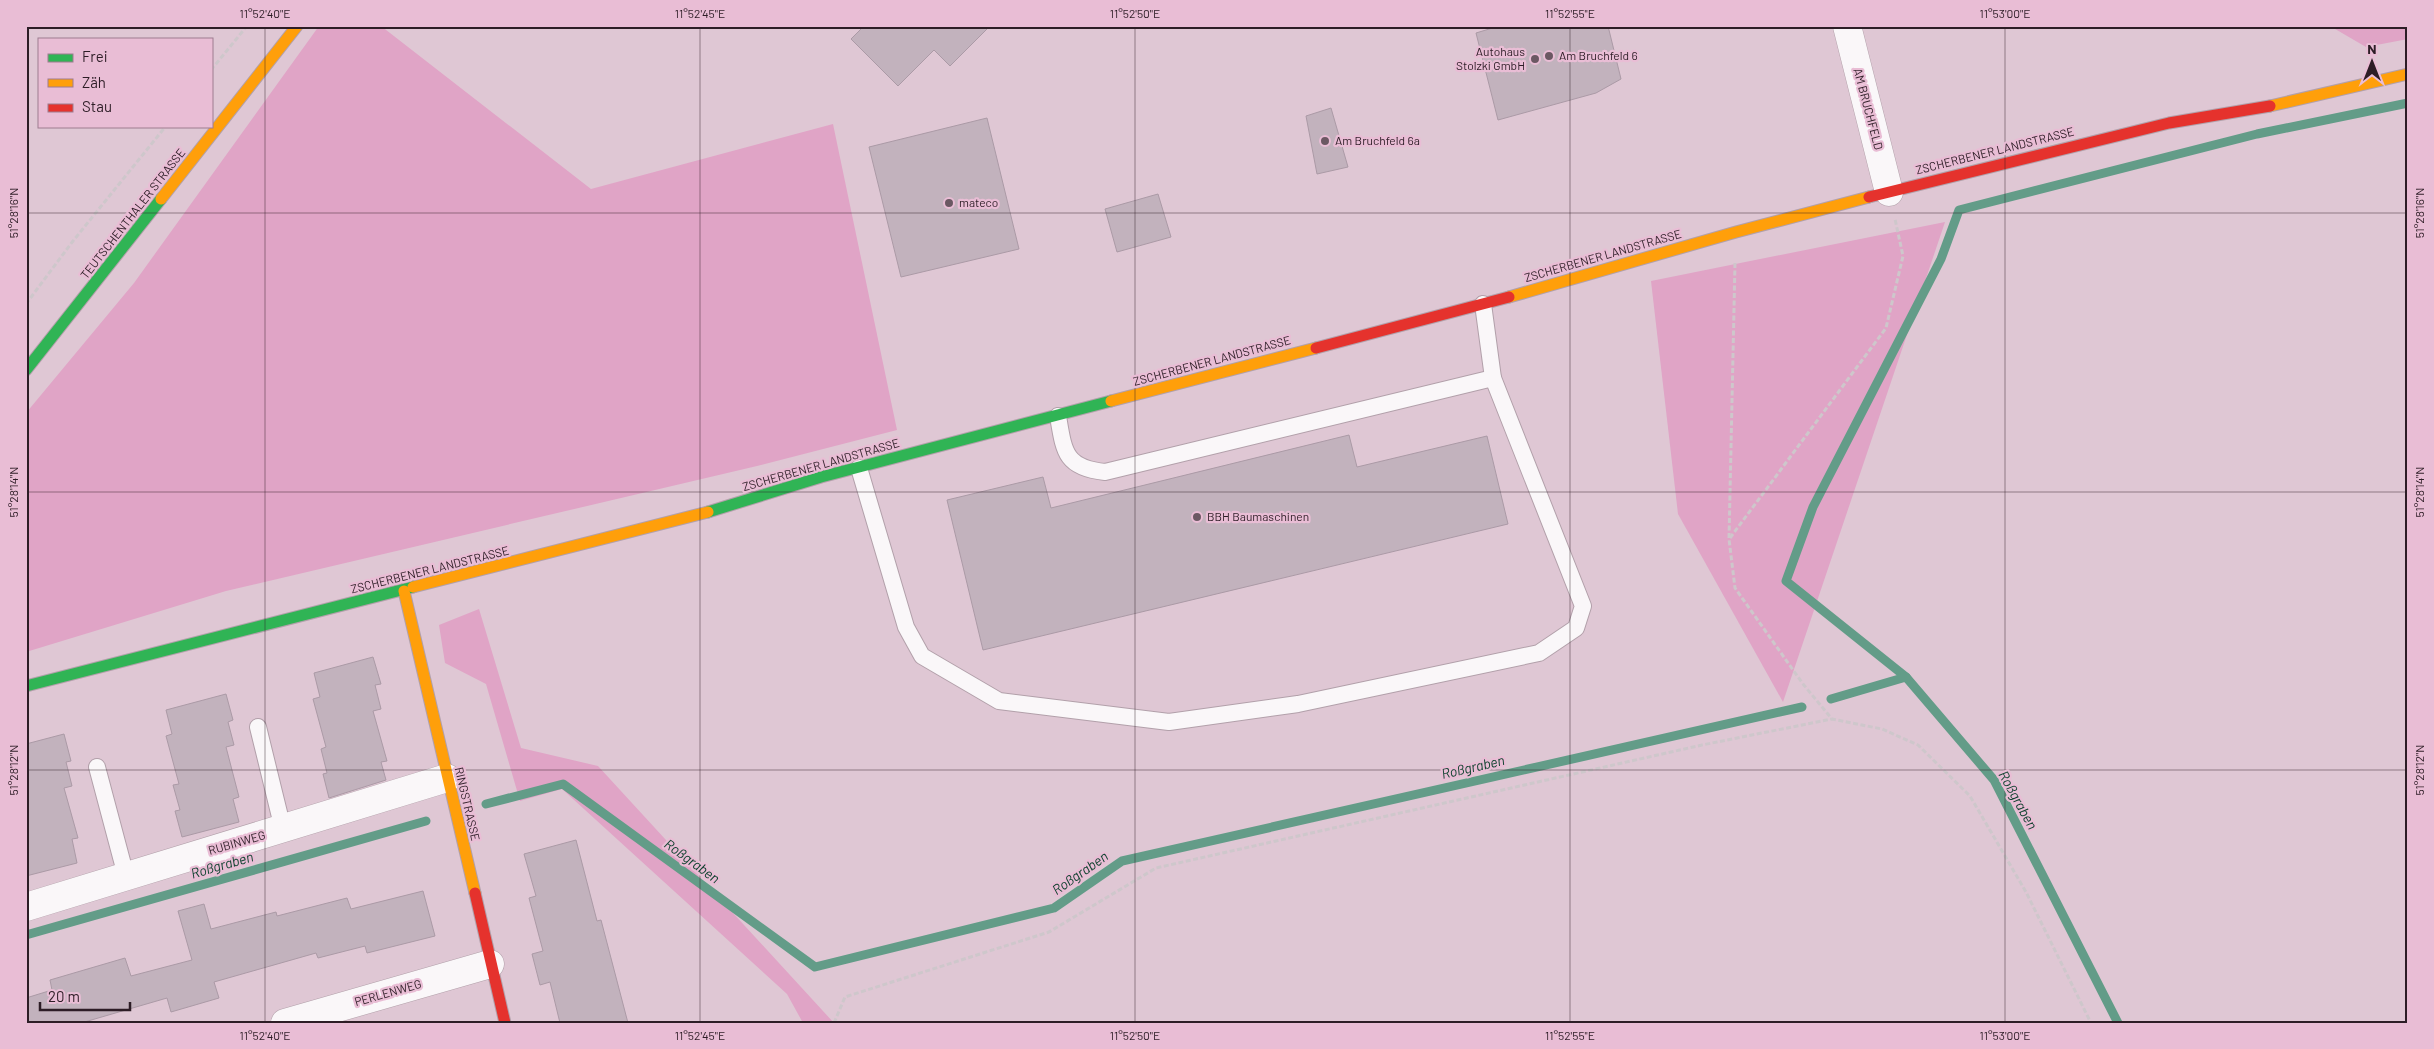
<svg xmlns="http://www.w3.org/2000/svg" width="2434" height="1049" font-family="Barlow,sans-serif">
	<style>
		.green { fill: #e0a4c6 }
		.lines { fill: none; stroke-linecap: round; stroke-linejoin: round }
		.stream { stroke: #639c88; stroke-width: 9 }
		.building { fill: #c2b2bd; stroke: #ab9aa6 }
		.lane-casing { stroke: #b2a0aa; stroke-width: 18 }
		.street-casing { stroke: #b2a0aa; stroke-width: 29 }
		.fast-casing { stroke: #b2a0aa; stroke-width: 13 }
		.slow-casing { stroke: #b2a0aa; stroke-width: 13 }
		.jam-casing { stroke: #b2a0aa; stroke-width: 13 }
		.path { stroke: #cec7cb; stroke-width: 3; stroke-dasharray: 5 2.5; stroke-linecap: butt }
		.lane { stroke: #faf7f9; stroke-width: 16 }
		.street { stroke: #faf7f9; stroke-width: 28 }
		.fast { stroke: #30b455; stroke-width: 11 }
		.slow { stroke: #ff9f0a; stroke-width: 11 }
		.jam { stroke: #e5322d; stroke-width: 11 }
		.ticks { fill: none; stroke: #2d1d26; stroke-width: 1; stroke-opacity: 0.45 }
		.poi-dot { fill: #6b5863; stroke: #e9bdd5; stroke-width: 2 }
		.labels { text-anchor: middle; stroke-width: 4.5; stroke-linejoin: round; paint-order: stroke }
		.poi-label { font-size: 12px; fill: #2d1d26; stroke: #e9bdd5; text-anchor: start }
		.street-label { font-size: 12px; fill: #2d1d26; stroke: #e9bdd5 }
		.water-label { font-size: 14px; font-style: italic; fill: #104330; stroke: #e9bdd5 }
		.neatline { fill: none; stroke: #2d1d26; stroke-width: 2 }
		.ticks-label { font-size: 12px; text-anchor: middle; fill: #2d1d26 }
	</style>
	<rect width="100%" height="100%" fill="#dfc7d4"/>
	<!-- green -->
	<g class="green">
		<polygon points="319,26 381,26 591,189 833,124 897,430 757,466 226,591 26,652 26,413 134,283"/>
		<polygon points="2330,26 2408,26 2408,39 2366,47"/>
		<polygon points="1945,222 1783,702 1678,514 1651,281"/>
		<polygon points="479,609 521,748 598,766 834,1023 803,1023 787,994 562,789 520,801 486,684 445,663 439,625"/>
	</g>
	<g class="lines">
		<!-- stream -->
		<g class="stream">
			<polyline points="1906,677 1786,581 1813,507 1941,259 1959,210 2257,134 2408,103"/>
			<polyline points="1831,699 1906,677 1994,780 2118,1023"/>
			<polyline points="486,804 563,784 815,967 1054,908 1122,861 1802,707"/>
			<polyline points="26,935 426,821"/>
		</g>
	</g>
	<!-- building -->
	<g class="building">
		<polygon points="864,26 990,26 950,66 934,50 898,86 851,39"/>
		<polygon points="1499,26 1608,26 1621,79 1596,93 1498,120 1476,33"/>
		<polygon points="1331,108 1348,167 1317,174 1306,116"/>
		<polygon points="987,118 1019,249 901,277 869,147"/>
		<polygon points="1158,194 1171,237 1117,252 1105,209"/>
		<polygon points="1349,435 1357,467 1487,436 1508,524 983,650 947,500 1043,477 1051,508"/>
		<polygon points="373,657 381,684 375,685 381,709 373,711 387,761 381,762 386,780 329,798 323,774 327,773 321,749 326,747 313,699 320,697 314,673"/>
		<polygon points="226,694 233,720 228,722 234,745 226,747 239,797 233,799 239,822 182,837 175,811 180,810 173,785 179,784 166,736 172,734 166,710"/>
		<polygon points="64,734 71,761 66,762 72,786 64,788 78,838 72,839 77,863 26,876 26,744"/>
		<polygon points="576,840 597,921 601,920 628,1023 560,1023 550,982 540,985 532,954 543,951 529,898 536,896 524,854"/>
		<polygon points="423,891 435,936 367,953 365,946 318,958 316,953 214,982 219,998 171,1012 167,998 81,1023 26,1023 26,998 52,990 50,980 125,958 131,976 192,960 178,911 204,904 211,929 276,912 277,916 347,898 351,909"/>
	</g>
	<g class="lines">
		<!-- lane casing -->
		<g class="lane-casing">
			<g id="lane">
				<path d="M 1058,416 C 1064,452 1065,468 1105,472 L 1493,378 L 1483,304"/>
				<polyline points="859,468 906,627 922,656 999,701 1169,722 1298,704 1539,653 1576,628 1583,606 1493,378"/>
				<polyline points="258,727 283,829"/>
				<polyline points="97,767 126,876"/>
			</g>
		</g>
		<!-- street casing -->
		<g class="street-casing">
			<g id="street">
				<polyline points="1847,26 1889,192"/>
				<polyline points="26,907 447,778"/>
				<polyline points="285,1023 490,964"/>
			</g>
		</g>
		<!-- fast casing -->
		<g class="fast-casing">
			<g id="fast">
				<polyline points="26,370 161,199"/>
				<polyline points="708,512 821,477 1111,401"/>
				<polyline points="26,686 413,587"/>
			</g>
		</g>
		<!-- slow casing -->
		<g class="slow-casing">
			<g id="slow">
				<polyline points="2270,106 2408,74"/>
				<polyline points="161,199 297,26"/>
				<polyline points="1509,297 1736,232 1869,197"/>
				<polyline points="1111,401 1316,348"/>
				<polyline points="413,587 708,512"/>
				<polyline points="404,591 475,893"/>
			</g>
		</g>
		<!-- jam casing -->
		<g class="jam-casing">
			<g id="jam">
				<polyline points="1869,197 2169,123 2270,106"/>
				<polyline points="1316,348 1509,297"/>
				<polyline points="475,893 505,1023"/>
			</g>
		</g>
		<!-- path -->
		<g class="path">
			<polyline points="211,70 247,26"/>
			<polyline points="1735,263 1729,539 1735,588 1803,684 1832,719 1882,729 1918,745 1970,796 2026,892 2091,1023"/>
			<polyline points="26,304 73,241 166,126"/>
			<polyline points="1730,538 1886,328 1903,256 1895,219"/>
			<polyline points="834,1023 845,997 1049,932 1156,868 1702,745 1832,719"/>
		</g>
		<!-- lane -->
		<use href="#lane" class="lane"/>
		<!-- street -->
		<use href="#street" class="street"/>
		<!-- fast -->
		<use href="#fast" class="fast"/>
		<!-- slow -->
		<use href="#slow" class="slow"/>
		<!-- jam -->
		<use href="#jam" class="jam"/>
	</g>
	<!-- ticks -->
	<path class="ticks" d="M 265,26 L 265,1023M 700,26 L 700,1023M 1135,26 L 1135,1023M 1570,26 L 1570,1023M 2005,26 L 2005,1023M 26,213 L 2408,213M 26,492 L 2408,492M 26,770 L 2408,770"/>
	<!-- markers -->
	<g class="poi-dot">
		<circle cx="1549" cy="56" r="5"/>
		<circle cx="1535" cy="59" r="5"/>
		<circle cx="1325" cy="141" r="5"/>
		<circle cx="949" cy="203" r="5"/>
		<circle cx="1197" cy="517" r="5"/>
	</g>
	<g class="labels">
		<!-- poi labels -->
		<g class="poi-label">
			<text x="1525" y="56" text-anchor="end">Autohaus<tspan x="1525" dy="14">Stolzki GmbH</tspan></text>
			<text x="1559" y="60">Am Bruchfeld 6</text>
			<text x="1335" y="145">Am Bruchfeld 6a</text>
			<text x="959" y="207">mateco</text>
			<text x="1207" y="521">BBH Baumaschinen</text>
		</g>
		<!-- street labels -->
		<g class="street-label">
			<text transform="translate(1868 109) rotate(75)" y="4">AM BRUCHFELD</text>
			<text transform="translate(1995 151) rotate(-14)" y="4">ZSCHERBENER LANDSTRASSE</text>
			<text transform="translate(133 214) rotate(-52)" y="4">TEUTSCHENTHALER STRASSE</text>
			<text transform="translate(1603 256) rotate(-16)" y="4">ZSCHERBENER LANDSTRASSE</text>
			<text transform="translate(1212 361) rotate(-15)" y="4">ZSCHERBENER LANDSTRASSE</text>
			<text transform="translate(821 465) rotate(-16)" y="4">ZSCHERBENER LANDSTRASSE</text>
			<text transform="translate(430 570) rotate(-14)" y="4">ZSCHERBENER LANDSTRASSE</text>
			<text transform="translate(467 804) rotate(77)" y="4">RINGSTRASSE</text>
			<text transform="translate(237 843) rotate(-16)" y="4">RUBINWEG</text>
			<text transform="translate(388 993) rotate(-16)" y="4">PERLENWEG</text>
		</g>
		<!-- water labels -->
		<g class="water-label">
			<text transform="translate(1473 767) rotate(-13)" y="5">Roßgraben</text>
			<text transform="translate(2018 800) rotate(61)" y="5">Roßgraben</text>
			<text transform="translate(692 861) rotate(36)" y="5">Roßgraben</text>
			<text transform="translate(222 865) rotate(-16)" y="5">Roßgraben</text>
			<text transform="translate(1080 873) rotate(-35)" y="5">Roßgraben</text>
		</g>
	</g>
	<!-- border -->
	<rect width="2434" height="1049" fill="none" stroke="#e9bdd5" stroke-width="55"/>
	<!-- legend -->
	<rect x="38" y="38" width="175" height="90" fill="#e9bdd5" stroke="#9e7d8f"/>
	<rect x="48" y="54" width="25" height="8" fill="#30b455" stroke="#9e7d8f"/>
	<text x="82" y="62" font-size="15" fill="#2d1d26">Frei</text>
	<rect x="48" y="79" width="25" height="8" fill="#ff9f0a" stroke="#9e7d8f"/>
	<text x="82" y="88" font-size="15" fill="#2d1d26">Zäh</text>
	<rect x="48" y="104" width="25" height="8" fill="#e5322d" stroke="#9e7d8f"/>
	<text x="82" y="112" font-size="15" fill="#2d1d26">Stau</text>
	<!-- north arrow -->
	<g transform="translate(2372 62)" stroke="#e9bdd5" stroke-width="4" paint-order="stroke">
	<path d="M0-4L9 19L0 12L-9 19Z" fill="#2d1d26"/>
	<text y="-8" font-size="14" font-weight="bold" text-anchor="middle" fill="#2d1d26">N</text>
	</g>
	<!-- scale -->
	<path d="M40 1002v8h90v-8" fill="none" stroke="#2d1d26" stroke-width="2.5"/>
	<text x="48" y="1002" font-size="15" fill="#2d1d26" stroke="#e9bdd5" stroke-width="4" paint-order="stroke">20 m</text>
	<rect x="28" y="28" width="2378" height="994" class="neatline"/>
	<g class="ticks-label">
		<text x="265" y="18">11°52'40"E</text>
		<text x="700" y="18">11°52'45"E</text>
		<text x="1135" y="18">11°52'50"E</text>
		<text x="1570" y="18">11°52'55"E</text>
		<text x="2005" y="18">11°53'00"E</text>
		<text transform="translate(14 213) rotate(-90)" y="4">51°28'16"N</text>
		<text transform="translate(2420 213) rotate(-90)" y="4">51°28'16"N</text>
		<text transform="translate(14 492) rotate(-90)" y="4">51°28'14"N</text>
		<text transform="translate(2420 492) rotate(-90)" y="4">51°28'14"N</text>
		<text transform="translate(14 770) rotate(-90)" y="4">51°28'12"N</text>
		<text transform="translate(2420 770) rotate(-90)" y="4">51°28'12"N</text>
		<text x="265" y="1040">11°52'40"E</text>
		<text x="700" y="1040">11°52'45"E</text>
		<text x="1135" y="1040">11°52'50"E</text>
		<text x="1570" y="1040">11°52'55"E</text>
		<text x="2005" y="1040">11°53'00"E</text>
	</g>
</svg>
